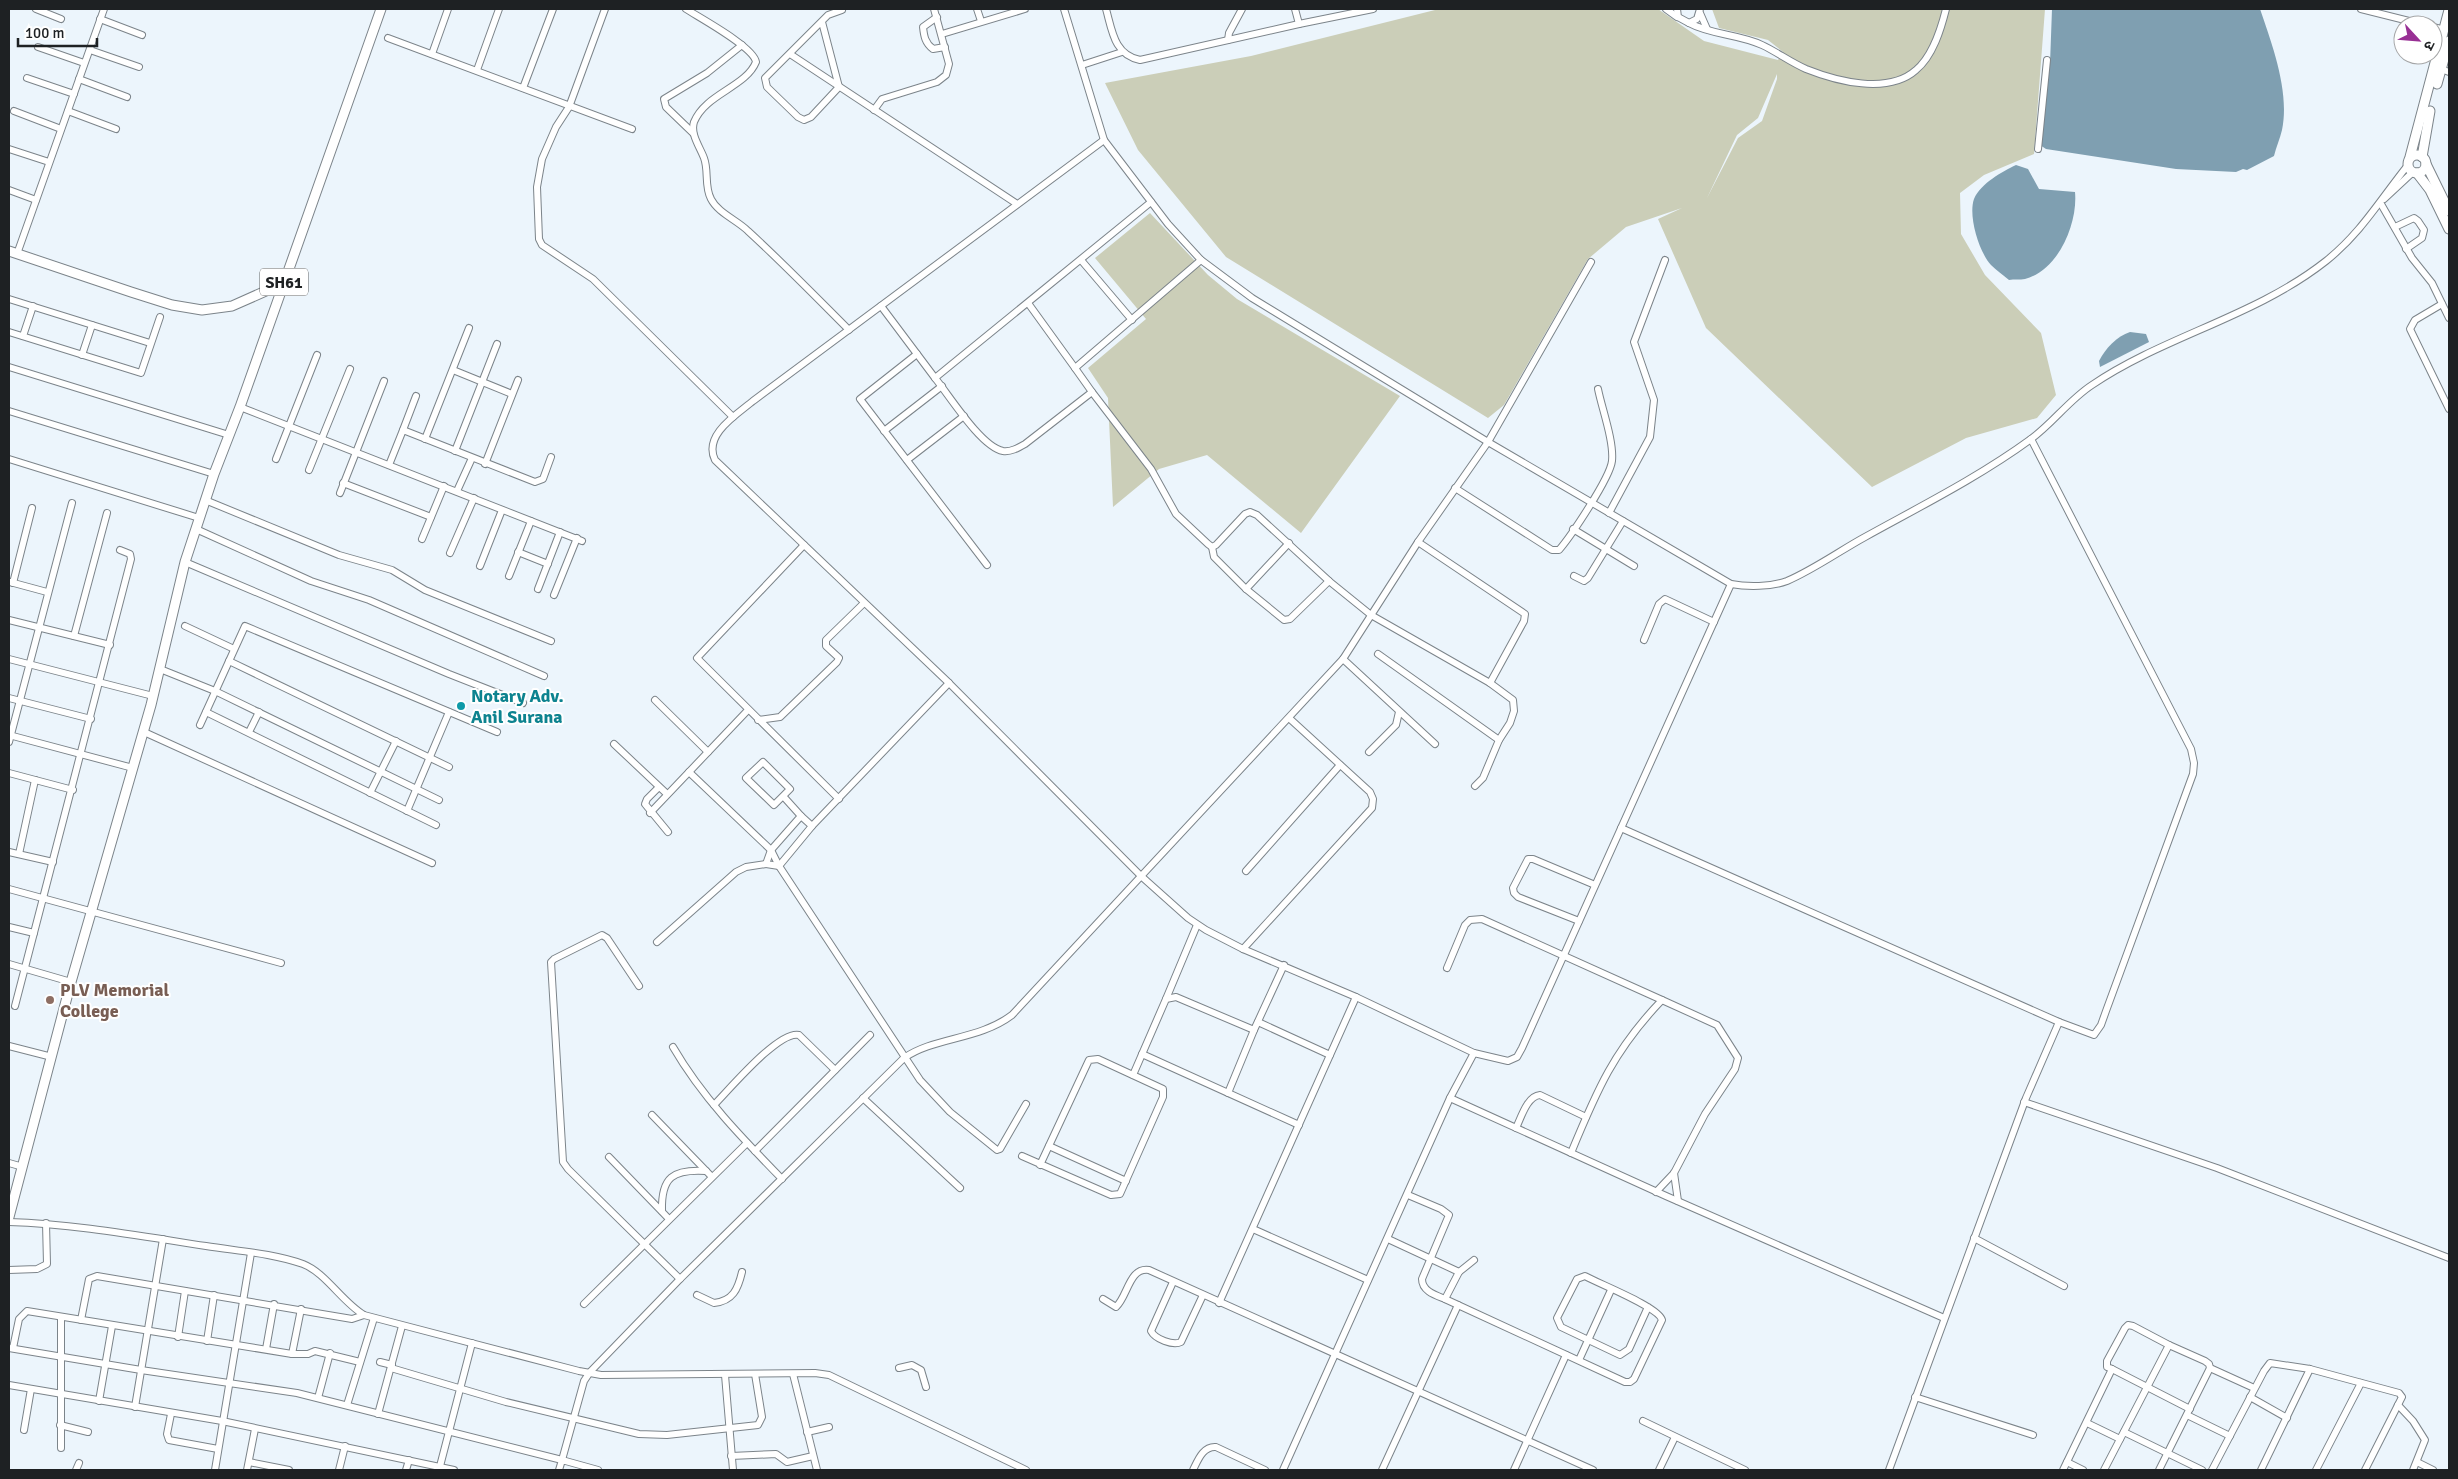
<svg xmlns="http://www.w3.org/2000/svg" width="2458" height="1479" font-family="Signika,'Noto Sans Devanagari',sans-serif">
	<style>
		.green { fill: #cbceb8; fill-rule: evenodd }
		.water { fill: #7f9fb1 }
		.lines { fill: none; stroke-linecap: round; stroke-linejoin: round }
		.minor-casing { stroke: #7c848a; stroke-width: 8 }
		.major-casing { stroke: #7c848a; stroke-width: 11 }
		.minor { stroke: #fff; stroke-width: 6 }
		.major { stroke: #fff; stroke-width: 9 }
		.culture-dot { fill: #0f9aa8; stroke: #fff; stroke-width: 2 }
		.education-dot { fill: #8d6e63; stroke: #fff; stroke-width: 2 }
		.labels { text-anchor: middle; stroke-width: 4; stroke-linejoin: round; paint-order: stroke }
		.shield { fill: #fff; stroke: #626465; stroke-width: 1 }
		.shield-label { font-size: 16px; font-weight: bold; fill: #1e2123 }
		.culture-label { font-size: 18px; font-weight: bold; fill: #0d838f; stroke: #fff; text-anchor: start }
		.education-label { font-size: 18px; font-weight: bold; fill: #785e54; stroke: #fff; text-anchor: start }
	</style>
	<rect width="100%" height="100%" fill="#ecf5fc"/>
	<!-- green -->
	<g class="green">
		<path d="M 1439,9 L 1658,9 L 1704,41 L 1778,60 L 1783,52 L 1768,40 L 1719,28 L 1712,9 L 2045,9 L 2034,154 L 1984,175 L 1960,193 L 1961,234 L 1985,275 L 2041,333 L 2056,395 L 2037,418 L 1966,438 L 1872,487 L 1706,328 L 1658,219 L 1682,208 L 1626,227 L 1588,259 L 1504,405 L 1488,418 L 1226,257 L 1138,150 L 1105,83 L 1251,56 ZM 1777,74 L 1777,79 L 1762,121 L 1738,138 L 1707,198 L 1737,135 L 1758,118 Z"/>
		<polygon points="1150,213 1208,275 1237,299 1400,396 1301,533 1207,455 1159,469 1113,507 1108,398 1088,368 1146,319 1095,258"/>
	</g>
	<!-- water -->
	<g class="water">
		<path d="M 2052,9 L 2260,9 C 2272,44 2290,92 2282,130 C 2280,139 2276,147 2274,156 L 2247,170 L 2243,169 L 2236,172 L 2176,169 L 2046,149 L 2040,145 L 2050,64 Z"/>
		<path d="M 2016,165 L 2028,169 L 2039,189 L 2075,192 C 2078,223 2059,270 2025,279 C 2020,280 2014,279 2009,280 C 2003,275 1996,270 1991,265 C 1979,252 1968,216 1974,199 C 1981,183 2002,172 2016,165 Z"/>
		<path d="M 2130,332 L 2146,334 L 2149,342 L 2100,367 L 2099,361 C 2105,349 2117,336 2130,332 Z"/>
	</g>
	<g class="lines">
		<!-- minor casing -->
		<g class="minor-casing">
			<g id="minor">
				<polyline points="36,9 61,19"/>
				<polyline points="605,9 569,107 556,127 542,159 537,187 539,239 542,245 593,279 733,417"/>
				<path d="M 686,9 C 700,18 754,47 756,62 C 746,87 705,94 694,122 C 690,134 700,147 704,158 C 709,171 704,186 711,199 C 718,213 737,220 748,231 C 783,263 816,297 849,330"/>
				<polyline points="977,9 981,21"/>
				<path d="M 1064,9 L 1104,140 L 1168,224 L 1201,260 L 1252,298 L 1488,442 L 1731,584 C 1747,587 1771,587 1787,581 C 1813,570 1841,550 1865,537 C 1921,506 1979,477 2031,439 C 2053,423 2069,400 2092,385 C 2164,336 2255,317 2326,261 C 2361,233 2380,200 2408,165"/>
				<path d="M 1106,9 C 1112,30 1114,55 1140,60 L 1299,24 L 1295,9"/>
				<polyline points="1666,9 1677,17"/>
				<polyline points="1677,9 1678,17 1689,23 1697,19 1700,9"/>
				<polyline points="2361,9 2425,25"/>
				<polyline points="1700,13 1707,29"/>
				<path d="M 937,17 L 923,27 C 924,36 925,43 933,49 L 945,47"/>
				<polyline points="100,19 142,35"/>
				<polyline points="822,22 839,87 811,117 804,120 798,117 767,87 765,78 828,15 842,10"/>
				<path d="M 1689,23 C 1711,35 1739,34 1762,45 C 1777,52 1790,62 1806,69 C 1836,81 1888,95 1916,70 C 1933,56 1941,29 1946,9"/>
				<polyline points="1299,24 1373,9"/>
				<polyline points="2433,27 2445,30"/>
				<polyline points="942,34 1025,9"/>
				<polyline points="388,38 632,129"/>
				<polyline points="1228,40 1229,33 1242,9"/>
				<polyline points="38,47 84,63"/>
				<polyline points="90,50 139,67"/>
				<polyline points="432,54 448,9"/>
				<polyline points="790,54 1017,204"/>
				<polyline points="1082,65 1122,52"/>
				<polyline points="2441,69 2449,72"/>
				<polyline points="477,70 499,9"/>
				<polyline points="27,78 74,94"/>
				<polyline points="79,79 127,97"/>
				<polyline points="523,88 553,9"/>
				<polyline points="874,110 882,99 937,82 946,75 949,64 934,9"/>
				<polyline points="14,111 61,129"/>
				<polyline points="68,111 116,129"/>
				<polyline points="693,133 666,107 664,99 707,73 742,45"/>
				<path d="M 1104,140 L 753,401 C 736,415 703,435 715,460 L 949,683 L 1141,876 L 1188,918 L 1206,930 L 1243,949 L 1356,997 L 1474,1053"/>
				<polyline points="9,149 49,162"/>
				<polyline points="2038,149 2047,60"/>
				<polyline points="9,190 36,200"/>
				<polyline points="2384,199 2413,172"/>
				<polyline points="2381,204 2412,258 2432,283 2449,318"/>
				<polyline points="2395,227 2414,218 2418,221 2424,230 2422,238 2406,249"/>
				<polyline points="17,254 104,9"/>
				<polyline points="1081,260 1132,320"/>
				<polyline points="9,299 150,343"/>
				<polyline points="1028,303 1075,368"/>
				<polyline points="2442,304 2415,320 2410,329 2449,409"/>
				<polyline points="881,306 935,378 1151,202"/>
				<polyline points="9,332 141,373 160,317"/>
				<polyline points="23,336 33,306"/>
				<polyline points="917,354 860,399 987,565"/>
				<polyline points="82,355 92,325"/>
				<polyline points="9,367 229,435"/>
				<polyline points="453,370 512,394"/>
				<path d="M 935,378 C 949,395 981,447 1003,451 C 1011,452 1018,448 1025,444 L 1092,392 L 1075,368 L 1201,260"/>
				<polyline points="1092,392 1151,469 1176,514 1208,544 1212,547 1216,545 1245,514 1250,512 1257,515 1329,581 1371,615 1490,683 1524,621 1525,614 1418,542"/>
				<polyline points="240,407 582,541"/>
				<polyline points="9,411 214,474"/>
				<polyline points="403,430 416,396"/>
				<polyline points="884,431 942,386"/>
				<polyline points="425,439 469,328"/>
				<polyline points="455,451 497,344"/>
				<polyline points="9,459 199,518"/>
				<polyline points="276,459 317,355"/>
				<polyline points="907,460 964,416"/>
				<polyline points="485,464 518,380"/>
				<polyline points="389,465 403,430 535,482 543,479 551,457"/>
				<polyline points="309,470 350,369"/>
				<polyline points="343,483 431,517"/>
				<path d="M 1455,488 L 1552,550 L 1559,550 C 1571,536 1610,478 1612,461 C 1614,441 1602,409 1598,389"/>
				<polyline points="457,491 472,458"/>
				<polyline points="340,493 384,381"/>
				<polyline points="205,500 339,555 392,570 425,590 551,641"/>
				<polyline points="1609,513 1650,437 1654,400 1634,342 1665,260"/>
				<polyline points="196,529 311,581 369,600 544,676"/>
				<polyline points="1573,529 1634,566"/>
				<polyline points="422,539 444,486"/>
				<polyline points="804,545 697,658 839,799"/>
				<polyline points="1212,547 1214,557 1246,589 1284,620 1290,619 1329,581"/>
				<polyline points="518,552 548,564"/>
				<polyline points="450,553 474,498"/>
				<polyline points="185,562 449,674 523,703"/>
				<polyline points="480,566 502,510"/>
				<polyline points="509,576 531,521"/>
				<polyline points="1574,576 1584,581 1588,578 1623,521"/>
				<polyline points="10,582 47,592"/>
				<polyline points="13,583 32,508"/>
				<polyline points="538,589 560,532"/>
				<polyline points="1246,589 1289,543"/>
				<polyline points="554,595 577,538"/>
				<polyline points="9,620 110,645"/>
				<polyline points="185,626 234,649"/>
				<polyline points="74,636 107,513"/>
				<polyline points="1644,640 1659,604 1665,599 1714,622"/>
				<polyline points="1378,654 1499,740"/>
				<polyline points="9,659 153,696"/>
				<polyline points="1343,659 1435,744"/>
				<polyline points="229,661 449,767"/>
				<polyline points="160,669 215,691 439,800"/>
				<polyline points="949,683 812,826 779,866 920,1080 950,1112 997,1150 1000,1149 1026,1104"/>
				<polyline points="9,698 91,719"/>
				<polyline points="655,700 708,752"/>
				<polyline points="206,712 436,825"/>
				<polyline points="758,720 780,717 837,662 839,658 826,646 826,640 864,603"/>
				<polyline points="200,725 245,626 497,732"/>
				<polyline points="144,732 432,863"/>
				<polyline points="249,732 259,712"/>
				<polyline points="9,735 133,768"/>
				<polyline points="9,742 72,503"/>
				<polyline points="614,744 667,794"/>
				<polyline points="1369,752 1396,725 1399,712"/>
				<polyline points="689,772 771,850 779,866"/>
				<polyline points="9,773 73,790"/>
				<polyline points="1475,786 1483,778 1499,740 1510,723 1514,711 1513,700 1490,683"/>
				<polyline points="659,787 647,799 645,804 668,832"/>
				<polyline points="370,793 396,741"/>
				<polyline points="407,811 449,712"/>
				<polyline points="650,813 748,710"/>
				<polyline points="801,816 812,826"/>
				<polyline points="1621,828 2059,1022 2094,1035 2101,1025 2106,1011 2193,774 2194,763 2191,749 2031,439"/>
				<polyline points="9,852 53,862"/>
				<polyline points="19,854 35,780"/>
				<polyline points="779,866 766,864 771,850 801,816 783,796 790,789 763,762 746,778 774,805 783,796"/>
				<polyline points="1246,871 1340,765"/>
				<polyline points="9,889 281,963"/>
				<polyline points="1579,921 1518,897 1514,893 1513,888 1528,859 1533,859 1595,885"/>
				<polyline points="9,927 34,933"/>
				<polyline points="657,942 736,872 746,867 766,864"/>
				<polyline points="1243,949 1372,808 1373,799 1370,792 1289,718"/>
				<polyline points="9,964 71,982"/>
				<path d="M 1447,968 L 1465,925 L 1470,920 L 1482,919 L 1662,1000 C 1614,1050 1597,1090 1571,1153"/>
				<polyline points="639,986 607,938 602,935 554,959 551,962 563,1162 568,1169 680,1279"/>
				<polyline points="1166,999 1197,925"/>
				<polyline points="15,1006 131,559 130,554 120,550"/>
				<polyline points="1258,1022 1330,1055"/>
				<polyline points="9,1046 52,1057"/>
				<path d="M 673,1047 C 702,1097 742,1138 782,1179"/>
				<polyline points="1142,1054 1299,1125"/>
				<polyline points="1133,1075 1166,999 1176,997 1254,1030 1284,965"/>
				<polyline points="1228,1093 1254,1030"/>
				<polyline points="863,1098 960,1188"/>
				<polyline points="1450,1098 1666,1196 1944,1318"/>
				<polyline points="2024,1102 2217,1168 2449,1258"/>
				<path d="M 714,1105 C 729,1090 779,1030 799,1035 L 835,1070"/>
				<polyline points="652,1115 712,1177"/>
				<path d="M 1516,1128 C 1521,1118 1527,1096 1540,1095 L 1586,1117"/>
				<polyline points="1049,1146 1126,1181"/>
				<polyline points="755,1151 870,1035"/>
				<polyline points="1022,1156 1111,1195 1120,1194 1163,1097 1163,1089 1098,1059 1089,1060 1040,1165"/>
				<polyline points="609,1157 669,1219"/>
				<polyline points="9,1163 23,1167"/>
				<polyline points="1674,1173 1678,1201"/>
				<polyline points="1656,1192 1674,1173 1705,1114 1735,1069 1738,1058 1717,1025 1662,1000"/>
				<path d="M 1408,1195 L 1441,1209 L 1449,1215 L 1422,1279 C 1422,1291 1435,1295 1445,1299 L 1625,1382 L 1630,1382 L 1634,1379 L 1662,1320 C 1659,1307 1599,1284 1585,1276 L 1577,1279 L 1557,1318 L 1561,1327 L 1620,1355 L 1629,1349 L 1648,1307"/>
				<path d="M 662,1211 C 661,1177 673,1169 706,1171"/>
				<path d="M 9,1222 C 75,1224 140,1236 206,1246 C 237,1251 272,1253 303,1264 C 326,1273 342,1302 364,1315 L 579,1371 L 601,1375 L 815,1373 L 829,1375 L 1026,1470"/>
				<polyline points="1253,1229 1368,1280"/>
				<polyline points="1974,1238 2064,1286"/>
				<polyline points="1388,1239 1459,1272 1445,1299"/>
				<polyline points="9,1270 37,1269 47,1264 46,1223"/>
				<polyline points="1459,1272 1474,1260"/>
				<path d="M 1173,1282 L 1151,1331 C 1155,1339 1173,1346 1181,1342 L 1203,1295"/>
				<path d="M 697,1295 L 714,1303 C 733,1301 738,1289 742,1272"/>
				<path d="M 1103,1299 L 1116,1307 C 1128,1296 1129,1267 1149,1270 L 1593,1470"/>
				<polyline points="1219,1303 1356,997"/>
				<polyline points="584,1304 747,1143"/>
				<polyline points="61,1317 61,1448"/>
				<polyline points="81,1320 89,1279 97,1276 352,1319 364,1315"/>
				<polyline points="178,1337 185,1291"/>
				<polyline points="207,1341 214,1295"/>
				<path d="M 9,1348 L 141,1370 L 297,1393 L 562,1460 L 584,1381 L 590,1372 L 680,1279 L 904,1058 C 934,1037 979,1040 1012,1015 L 1343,659 L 1418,542 L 1488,442 L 1591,262"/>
				<polyline points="13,1348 19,1319 27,1311 292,1354 308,1354 315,1351 360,1362"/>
				<polyline points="266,1349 274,1304"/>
				<polyline points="292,1354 301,1309"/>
				<polyline points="1579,1360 1611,1290"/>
				<polyline points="380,1362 392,1365"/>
				<polyline points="391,1368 506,1402 639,1434 667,1435 758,1425 762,1417 755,1374"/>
				<polyline points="899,1368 912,1365 921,1370 926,1387"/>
				<polyline points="2210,1368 2254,1388"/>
				<polyline points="2112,1369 2190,1409"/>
				<polyline points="793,1374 817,1470"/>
				<polyline points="725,1375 733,1470"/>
				<polyline points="9,1385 222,1421 454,1470"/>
				<polyline points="1915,1397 2033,1435"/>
				<polyline points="2250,1397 2287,1418"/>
				<polyline points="318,1398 330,1353"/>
				<polyline points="99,1401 112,1326"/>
				<polyline points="347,1405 374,1318"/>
				<polyline points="2398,1405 2413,1421 2425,1440 2413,1470"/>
				<polyline points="135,1407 163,1239"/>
				<polyline points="171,1414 167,1434 169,1440 218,1449"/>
				<polyline points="378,1414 402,1326"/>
				<polyline points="2187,1415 2230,1436"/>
				<polyline points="1643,1421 1745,1470"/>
				<polyline points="2087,1423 2120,1439"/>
				<polyline points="60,1425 88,1432"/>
				<polyline points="24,1430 31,1389"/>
				<polyline points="807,1432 829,1427"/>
				<polyline points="2124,1432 2202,1470"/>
				<polyline points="731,1456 776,1454 787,1462 813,1456"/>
				<polyline points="249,1462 289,1470"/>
				<polyline points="2067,1462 2083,1470"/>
				<polyline points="2417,1462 2433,1470"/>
				<polyline points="76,1470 79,1463"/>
				<polyline points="215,1470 251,1253"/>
				<polyline points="247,1470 255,1429"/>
				<polyline points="339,1470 345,1446"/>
				<polyline points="406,1470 409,1460"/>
				<polyline points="439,1470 472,1343"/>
				<polyline points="559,1470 562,1460 598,1470"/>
				<path d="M 1193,1470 C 1198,1460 1203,1446 1216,1447 L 1265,1470"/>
				<polyline points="1283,1470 1450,1098 1474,1053 1508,1061 1517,1057 1522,1048 1731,584"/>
				<polyline points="1382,1470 1458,1305"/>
				<polyline points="1514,1470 1566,1355"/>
				<polyline points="1659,1470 1675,1437"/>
				<polyline points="1889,1470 2026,1098 2059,1022"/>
				<polyline points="2063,1470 2112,1369 2107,1367 2107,1361 2125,1328 2128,1325 2133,1326 2169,1345 2104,1470"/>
				<polyline points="2159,1470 2210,1368 2209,1364 2205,1361 2169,1345"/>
				<polyline points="2212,1470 2264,1371 2270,1363 2310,1369 2399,1393 2402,1397 2365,1470"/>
				<polyline points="2261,1470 2310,1369"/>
				<polyline points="2316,1470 2361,1383"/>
			</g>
		</g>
		<!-- major casing -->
		<g class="major-casing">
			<g id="major">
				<polyline points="2437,84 2449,41"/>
				<circle cx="2417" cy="164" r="9"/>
				<polyline points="2410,157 2449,10"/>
				<polyline points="2422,157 2430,111"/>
				<polyline points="2426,164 2449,211"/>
				<polyline points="2417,173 2430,190 2449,229"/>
				<polyline points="9,251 131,292 172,305 202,310 232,306 284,283 381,9"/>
				<polyline points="9,1217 71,982 151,705 185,562 214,474 240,407 284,283"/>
			</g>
		</g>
		<!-- minor -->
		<use href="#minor" class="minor"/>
		<!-- major -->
		<use href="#major" class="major"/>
	</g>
	<!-- markers -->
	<circle class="culture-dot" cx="461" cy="706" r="5"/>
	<circle class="education-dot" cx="50" cy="1000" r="5"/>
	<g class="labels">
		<!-- shield labels -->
		<rect class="shield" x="260" y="268.5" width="48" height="27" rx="4"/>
		<g class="shield-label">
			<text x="284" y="288">SH61</text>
		</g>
		<!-- culture labels -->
		<g class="culture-label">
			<text x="471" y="702">Notary Adv.<tspan x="471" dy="21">Anil Surana</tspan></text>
		</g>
		<!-- education labels -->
		<g class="education-label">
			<text x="60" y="996">PLV Memorial<tspan x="60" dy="21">College</tspan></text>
		</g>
	</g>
	<!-- border -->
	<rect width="2458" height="1479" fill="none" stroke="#1e2123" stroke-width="20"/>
	<!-- north arrow -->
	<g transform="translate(2418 40) rotate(116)"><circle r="24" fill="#ffffff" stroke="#a5a6a7"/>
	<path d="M0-4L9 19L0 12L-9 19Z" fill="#983094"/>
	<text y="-8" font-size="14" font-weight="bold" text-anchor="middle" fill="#1e2123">उ</text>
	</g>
	<!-- scale -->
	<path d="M18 38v8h79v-8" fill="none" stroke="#1e2123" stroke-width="2.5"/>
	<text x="25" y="38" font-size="15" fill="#1e2123" stroke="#ffffff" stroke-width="4" paint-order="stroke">100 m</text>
</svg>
